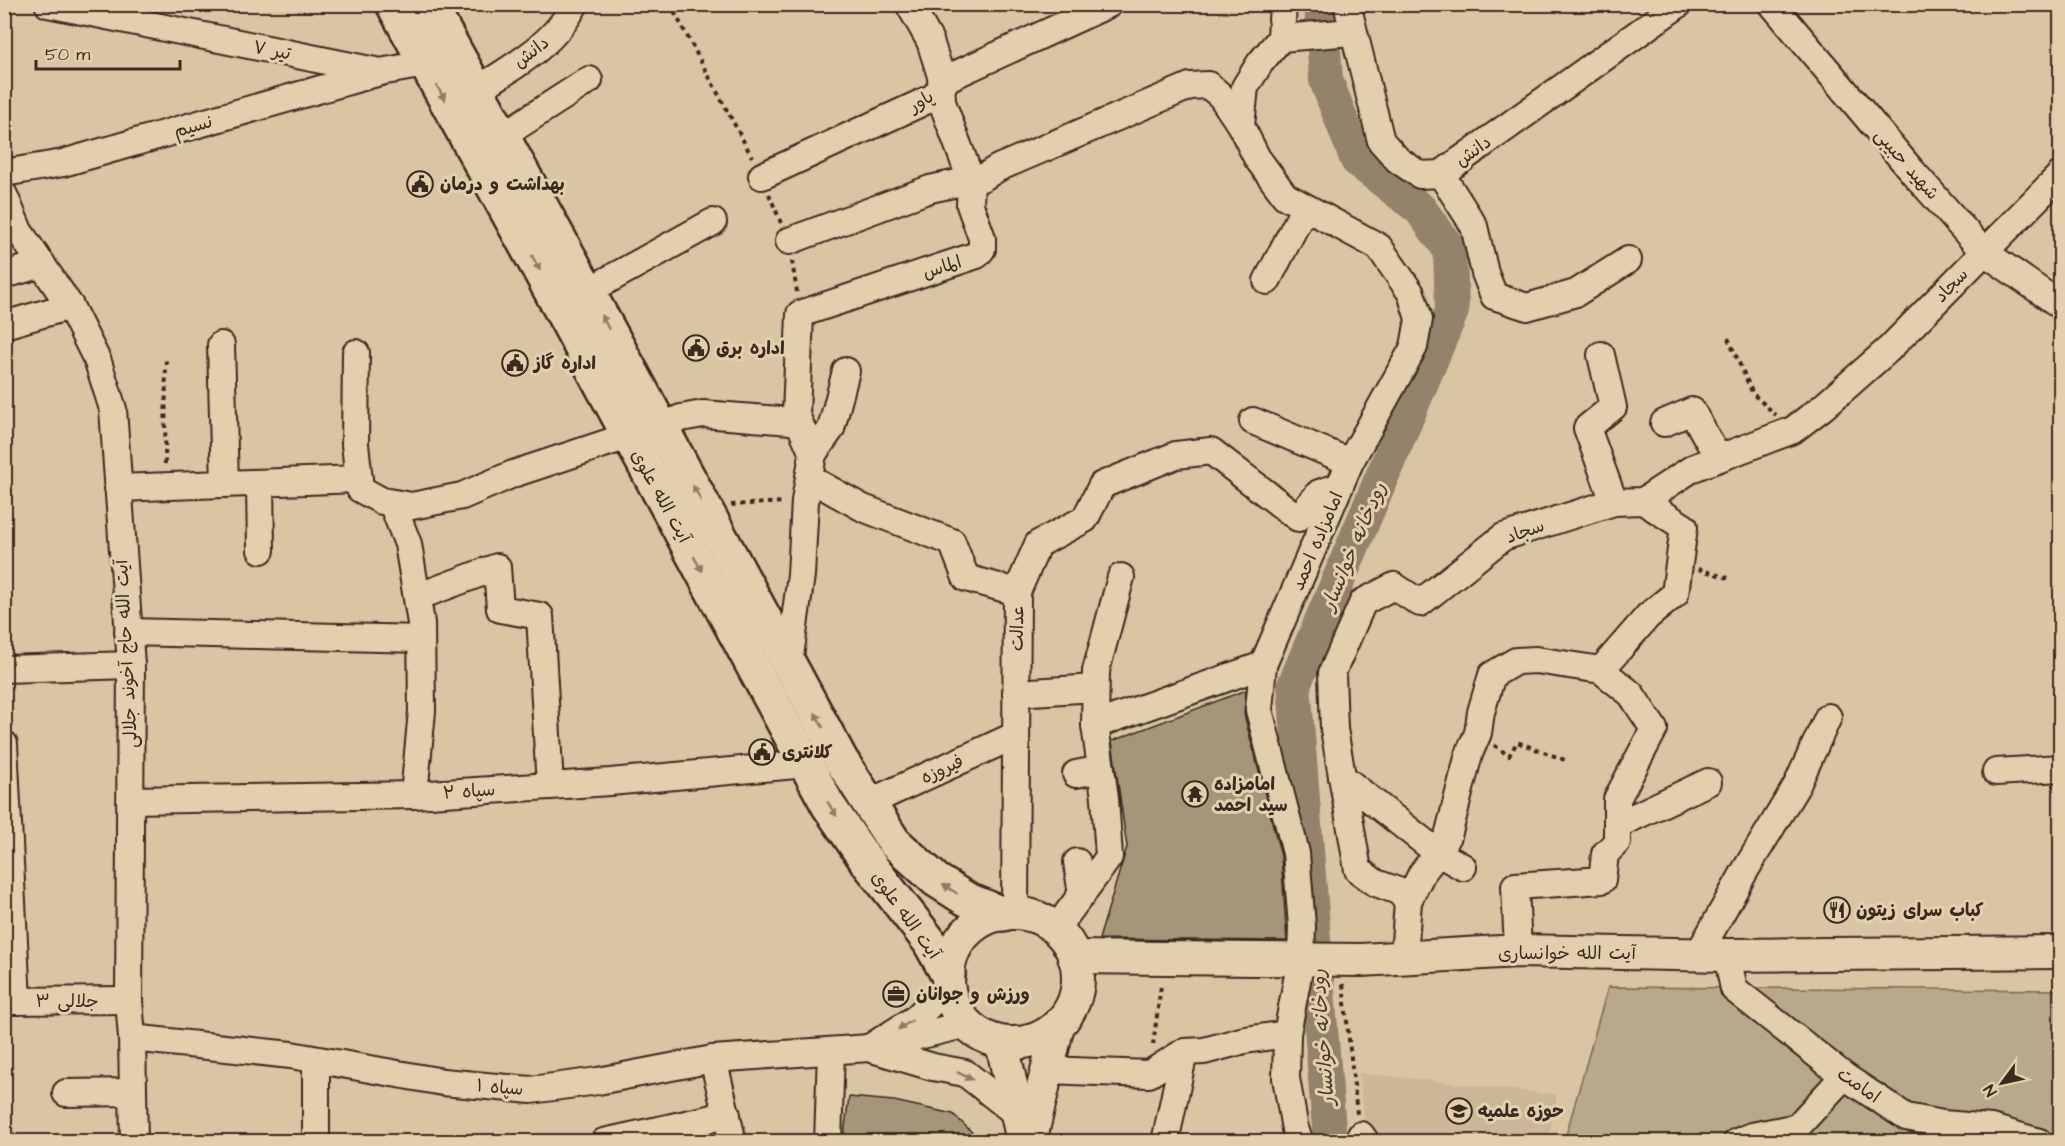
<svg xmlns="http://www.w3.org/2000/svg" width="2065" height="1146" font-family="'Architects Daughter','Playpen Sans Arabic',sans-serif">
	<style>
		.built { fill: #c9b797 }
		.green { fill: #baa88b; stroke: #7a6954; stroke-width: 1.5 }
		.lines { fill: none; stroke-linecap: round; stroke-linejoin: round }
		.river { stroke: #94836b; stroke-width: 34 }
		.building { fill: #a7957a; stroke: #3b2a1e; stroke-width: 1.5 }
		.minor-casing { stroke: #3b2a1e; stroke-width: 30 }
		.major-casing { stroke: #3b2a1e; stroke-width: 36 }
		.highway-casing { stroke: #3b2a1e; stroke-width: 38 }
		.path { stroke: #3b2a1e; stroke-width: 4; stroke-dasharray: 4.5 4.5; stroke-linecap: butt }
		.minor { stroke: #e1cfad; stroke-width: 26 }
		.major { stroke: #e1cfad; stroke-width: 32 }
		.highway { stroke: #e1cfad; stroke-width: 33 }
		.oneway { fill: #8e7c66 }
		.labels { text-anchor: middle; stroke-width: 6; stroke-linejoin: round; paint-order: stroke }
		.street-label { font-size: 18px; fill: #3b2a1e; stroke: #e1cfad }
		.poi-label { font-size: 18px; font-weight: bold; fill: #3b2a1e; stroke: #e1cfad; text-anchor: start }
		.water-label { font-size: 20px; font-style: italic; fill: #4d3c2d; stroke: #e1cfad }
	</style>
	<rect width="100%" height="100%" fill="#d7c5a4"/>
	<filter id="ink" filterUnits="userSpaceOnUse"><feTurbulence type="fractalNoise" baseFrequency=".0167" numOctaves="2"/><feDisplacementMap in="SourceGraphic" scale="12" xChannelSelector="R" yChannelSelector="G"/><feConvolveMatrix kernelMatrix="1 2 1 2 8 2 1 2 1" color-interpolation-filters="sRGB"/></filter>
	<g filter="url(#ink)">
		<!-- built -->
		<polygon class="built" points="1359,1073 1557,1095 1548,1141 1380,1141 1366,1127"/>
		<!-- green -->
		<polygon class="green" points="1608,987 2060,990 2060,1128 2050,1141 1564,1142"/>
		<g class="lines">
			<!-- river -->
			<polyline class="river" points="1321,4 1326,80 1357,160 1420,209 1450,250 1452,311 1294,685 1330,1142"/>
		</g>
		<!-- building -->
		<g class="building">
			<polygon points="1246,690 1244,714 1281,856 1287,941 1099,939 1127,847 1112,741"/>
			<polygon points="849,1097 894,1101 953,1114 982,1142 843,1142"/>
		</g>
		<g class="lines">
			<!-- minor casing -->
			<g class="minor-casing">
				<g id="minor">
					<polyline points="48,4 380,72 425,64"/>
					<polyline points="1347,4 1381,141 1398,160 1420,175 1441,174 1679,4"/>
					<polyline points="1772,4 1912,171 1983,251 2060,305"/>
					<polyline points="1281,38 1260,63 1245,87 1241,126 1257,158 1285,196 1379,247 1411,293 1419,319 1414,347 1350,462 1263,665 1259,710 1296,853 1302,926 1301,959 1287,1034 1286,1078 1295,1129 1300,1142"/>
					<polyline points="1281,38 1352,32"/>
					<polyline points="1281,38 1283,4"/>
					<path d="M 477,90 C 514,66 554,45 575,4"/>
					<polyline points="502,136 589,80"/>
					<polyline points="4,173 63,163 380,72"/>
					<polyline points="1441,174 1474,226 1485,273 1494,296 1527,307 1576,293 1628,260"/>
					<polyline points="762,176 934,97 948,78 1109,4"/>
					<polyline points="4,195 19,231 70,306 98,362 113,409 131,665 129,1000 132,1038 134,1142"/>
					<polyline points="789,241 930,189 971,180 942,102 941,76 930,41 909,4"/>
					<polyline points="4,275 42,264"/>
					<polyline points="1267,281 1305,207"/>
					<polyline points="588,291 713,222"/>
					<polyline points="4,325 70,306"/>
					<polyline points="221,345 225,484"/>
					<polyline points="356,353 355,444 360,489 382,501 412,506 462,496 513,474 628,436"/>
					<polyline points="1601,355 1613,407 1587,428 1614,502"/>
					<polyline points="1253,421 1350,462"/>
					<polyline points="1664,423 1692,411 1718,458"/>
					<polyline points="661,426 681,418 703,414 791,421 796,415 800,314 977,255 982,249 982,238 970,205 971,180 982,178 998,168 1190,86 1208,85 1221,96 1241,126"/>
					<polyline points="813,454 831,429 846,371"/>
					<polyline points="809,478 863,508 952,542 966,578 1017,592 1015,913"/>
					<polyline points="260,483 261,550"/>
					<polyline points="118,488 359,479"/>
					<polyline points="392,503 408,544 421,623 422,711 414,795"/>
					<polyline points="1017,592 1038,544 1085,519 1102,485 1176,455 1211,451 1298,518 1319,493 1340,486"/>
					<polyline points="417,597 497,567 500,609 540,616 550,786"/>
					<polyline points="128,632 421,639"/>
					<polyline points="789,664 801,575 805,501 813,454 796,415"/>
					<polyline points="4,669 131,665"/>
					<polyline points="1601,670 1648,616 1675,594 1684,527 1643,501"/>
					<polyline points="1016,693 1095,688"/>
					<polyline points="1095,725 1263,665"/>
					<polyline points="4,744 17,1001"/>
					<polyline points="1996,772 2060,768"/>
					<polyline points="1076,774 1101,769"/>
					<polyline points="1342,777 1438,853 1463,867"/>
					<polyline points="131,800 414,795 610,782 807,764"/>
					<polyline points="868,803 1016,735"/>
					<polyline points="1617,825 1708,782"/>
					<polyline points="1077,862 1082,895"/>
					<polyline points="1408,901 1422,873 1438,853 1448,836 1469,754 1478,733 1481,712 1492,675 1516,661 1536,660 1601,670 1631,694 1654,729 1617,799 1617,842 1605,854 1602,880 1515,886 1518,951"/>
					<polyline points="1056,929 1109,857 1105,798 1095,725 1096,671 1121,577"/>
					<polyline points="1699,953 1746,869 1797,785 1828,717"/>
					<polyline points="1727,955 1734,989 1844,1076 1906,1117 1943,1124 1991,1128 2039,1142"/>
					<polyline points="1404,957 1408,901 1398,891 1376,883 1358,870 1334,729 1332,673 1363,602 1394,586 1420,603 1503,537 1614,502 1643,501 1693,468 1793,430 1823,407 1889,349 2060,175"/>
					<polyline points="948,987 915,1019 869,1048 967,1024"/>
					<polyline points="4,1001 129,1000"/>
					<polyline points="132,1038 291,1055 443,1082 531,1090 598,1081 713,1059 869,1048 933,1067 965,1073 1018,1115"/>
					<polyline points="713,1059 733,1142"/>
					<polyline points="1047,1070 1149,1074 1184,1052 1204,1051 1245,1040 1287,1034"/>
					<polyline points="66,1093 133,1092"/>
					<polyline points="1361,1135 1366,1142"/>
					<polyline points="316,1142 316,1060"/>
					<polyline points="604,1142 727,1115"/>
					<polyline points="828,1142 831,1051"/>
					<polyline points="1165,1142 1184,1052"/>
					<polyline points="1737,1142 1752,1136 1797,1127 1844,1076"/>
				</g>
			</g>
			<!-- major casing -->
			<g class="major-casing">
				<g id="major">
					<circle cx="1013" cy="978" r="65"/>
					<polyline points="1074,957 1361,960 1518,951 1727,955 2060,952"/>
					<polyline points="1002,1043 1023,1142"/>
					<polyline points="1030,1142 1058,1025"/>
				</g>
			</g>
			<!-- highway casing -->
			<g class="highway-casing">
				<g id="highway">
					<polyline points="393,4 541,273 828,805 865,859 929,941 948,975"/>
					<polyline points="429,4 572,262 841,760 894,842 936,880 966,899 1003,914"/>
				</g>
			</g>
			<!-- path -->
			<g class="path">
				<polyline points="670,4 752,157"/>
				<polyline points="769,194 781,223"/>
				<polyline points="792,261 797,292"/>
				<polyline points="1728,338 1753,394 1776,415"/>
				<polyline points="165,464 166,356"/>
				<polyline points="731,505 783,502"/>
				<polyline points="1698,569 1732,579"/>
				<polyline points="1494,745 1509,756 1517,742 1565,760"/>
				<polyline points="1343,984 1357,1114"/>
				<polyline points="1153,1045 1161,986"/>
			</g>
			<!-- minor -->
			<use href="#minor" class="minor"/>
			<!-- major -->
			<use href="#major" class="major"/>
			<!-- highway -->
			<use href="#highway" class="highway"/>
		</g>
		<!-- one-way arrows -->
		<defs><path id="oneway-solid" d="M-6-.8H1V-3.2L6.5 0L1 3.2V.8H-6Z" transform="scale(1.5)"/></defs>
		<g class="oneway">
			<use href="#oneway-solid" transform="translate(441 93) rotate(60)"/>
			<use href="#oneway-solid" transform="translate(536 263) rotate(61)"/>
			<use href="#oneway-solid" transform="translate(605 322) rotate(-118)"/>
			<use href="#oneway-solid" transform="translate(697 493) rotate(-118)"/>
			<use href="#oneway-solid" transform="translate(698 564) rotate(61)"/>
			<use href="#oneway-solid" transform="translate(819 720) rotate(-118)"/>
			<use href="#oneway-solid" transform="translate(832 809) rotate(57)"/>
			<use href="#oneway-solid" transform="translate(950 889) rotate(-148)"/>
			<use href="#oneway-solid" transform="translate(905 1025) rotate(148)"/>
			<use href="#oneway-solid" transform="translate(965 1076) rotate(26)"/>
		</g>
	</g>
	<!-- icons -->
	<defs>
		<g id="civic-ring" transform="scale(1.35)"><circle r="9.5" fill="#e1cfad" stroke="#3b2a1e" stroke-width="1.5"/><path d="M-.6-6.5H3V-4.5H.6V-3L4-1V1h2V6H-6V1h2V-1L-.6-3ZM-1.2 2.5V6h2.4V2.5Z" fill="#3b2a1e"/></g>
		<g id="temple-ring" transform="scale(1.35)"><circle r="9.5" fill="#e1cfad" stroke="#3b2a1e" stroke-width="1.5"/><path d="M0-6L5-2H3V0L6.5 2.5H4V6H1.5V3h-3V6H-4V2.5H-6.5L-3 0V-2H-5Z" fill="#3b2a1e"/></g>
		<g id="restaurant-ring" transform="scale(1.35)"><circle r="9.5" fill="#e1cfad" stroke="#3b2a1e" stroke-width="1.5"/><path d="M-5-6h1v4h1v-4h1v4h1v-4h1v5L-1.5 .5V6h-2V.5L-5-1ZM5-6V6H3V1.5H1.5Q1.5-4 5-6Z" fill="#3b2a1e"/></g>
		<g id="office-ring" transform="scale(1.35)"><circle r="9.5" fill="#e1cfad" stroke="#3b2a1e" stroke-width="1.5"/><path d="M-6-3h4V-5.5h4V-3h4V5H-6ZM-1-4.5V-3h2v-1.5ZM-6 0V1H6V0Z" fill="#3b2a1e"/></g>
		<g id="university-ring" transform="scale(1.35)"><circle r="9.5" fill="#e1cfad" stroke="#3b2a1e" stroke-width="1.5"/><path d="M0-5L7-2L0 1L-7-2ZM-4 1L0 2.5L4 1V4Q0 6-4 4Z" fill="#3b2a1e"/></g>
	</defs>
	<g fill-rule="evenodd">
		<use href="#civic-ring" x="420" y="184"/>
		<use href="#civic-ring" x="696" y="348"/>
		<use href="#civic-ring" x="515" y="363"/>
		<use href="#civic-ring" x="762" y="752"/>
		<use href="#temple-ring" x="1195" y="794"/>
		<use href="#restaurant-ring" x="1837" y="910"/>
		<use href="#office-ring" x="896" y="994"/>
		<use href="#university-ring" x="1459" y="1111"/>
	</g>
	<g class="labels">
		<!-- street labels -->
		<g class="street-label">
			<text transform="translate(272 50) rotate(11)" y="6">۷ تیر</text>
			<text transform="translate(531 52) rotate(-38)" y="6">دانش</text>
			<text transform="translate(921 101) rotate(-31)" y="6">پاور</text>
			<text transform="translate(193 126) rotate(-16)" y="6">نسیم</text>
			<text transform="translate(1473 151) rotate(-36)" y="6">دانش</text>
			<text transform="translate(1907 164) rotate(49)" y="6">شهید حبیبی</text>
			<text transform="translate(942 267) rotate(-18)" y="6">الماس</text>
			<text transform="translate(1951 285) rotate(-46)" y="6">سجاد</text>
			<text transform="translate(661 496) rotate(61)" y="6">آیت الله علوی</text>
			<text transform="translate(1525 531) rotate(-20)" y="6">سجاد</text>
			<text transform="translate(1317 541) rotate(-67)" y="6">امامزاده احمد</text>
			<text transform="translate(1017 628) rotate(-89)" y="6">عدالت</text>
			<text transform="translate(126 654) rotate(-93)" y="6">آیت الله حاج آخوند جلالی</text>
			<text transform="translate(942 769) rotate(-25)" y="6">فیروزه</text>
			<text transform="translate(469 791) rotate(-4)" y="6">سپاه ۲</text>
			<text transform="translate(906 915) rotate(54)" y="6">آیت الله علوی</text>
			<text x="1567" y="959">آیت الله خوانساری</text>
			<text x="67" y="1007">جلالی ۳</text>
			<text transform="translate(1859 1085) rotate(35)" y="6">امامت</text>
			<text transform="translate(500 1087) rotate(5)" y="6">سپاه ۱</text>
		</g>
		<!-- poi labels -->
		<g class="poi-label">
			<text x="440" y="190">بهداشت و درمان</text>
			<text x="716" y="354">اداره برق</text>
			<text x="534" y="369">اداره گاز</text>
			<text x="782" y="758">کلانتری</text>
			<text x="1214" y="790">امامزاده<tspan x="1214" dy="21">سید احمد</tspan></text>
			<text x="1856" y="916">کباب سرای زیتون</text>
			<text x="916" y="1000">ورزش و جوانان</text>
			<text x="1478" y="1117">حوزه علمیه</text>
		</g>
		<!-- water labels -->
		<g class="water-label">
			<text transform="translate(1353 546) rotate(-67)" y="7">رودخانه خوانسار</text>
			<text transform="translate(1322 1037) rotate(-94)" y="7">رودخانه خوانسار</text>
		</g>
	</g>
	<!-- margin -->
	<rect width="2065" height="1146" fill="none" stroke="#e1cfad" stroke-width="24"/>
	<rect x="12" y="12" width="2041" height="1122" fill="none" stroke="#3b2a1e" stroke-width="2" filter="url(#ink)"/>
	<!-- north arrow -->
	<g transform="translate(2002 1083) rotate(237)" stroke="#e1cfad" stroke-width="4.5" paint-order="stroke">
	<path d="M0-4.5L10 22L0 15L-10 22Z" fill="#3b2a1e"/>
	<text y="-9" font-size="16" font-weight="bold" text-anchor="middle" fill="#3b2a1e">N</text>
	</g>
	<!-- scale -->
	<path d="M36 60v9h144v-9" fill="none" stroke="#3b2a1e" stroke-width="3"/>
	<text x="45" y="60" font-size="18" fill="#3b2a1e" stroke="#e1cfad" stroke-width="4.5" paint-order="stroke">50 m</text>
</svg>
